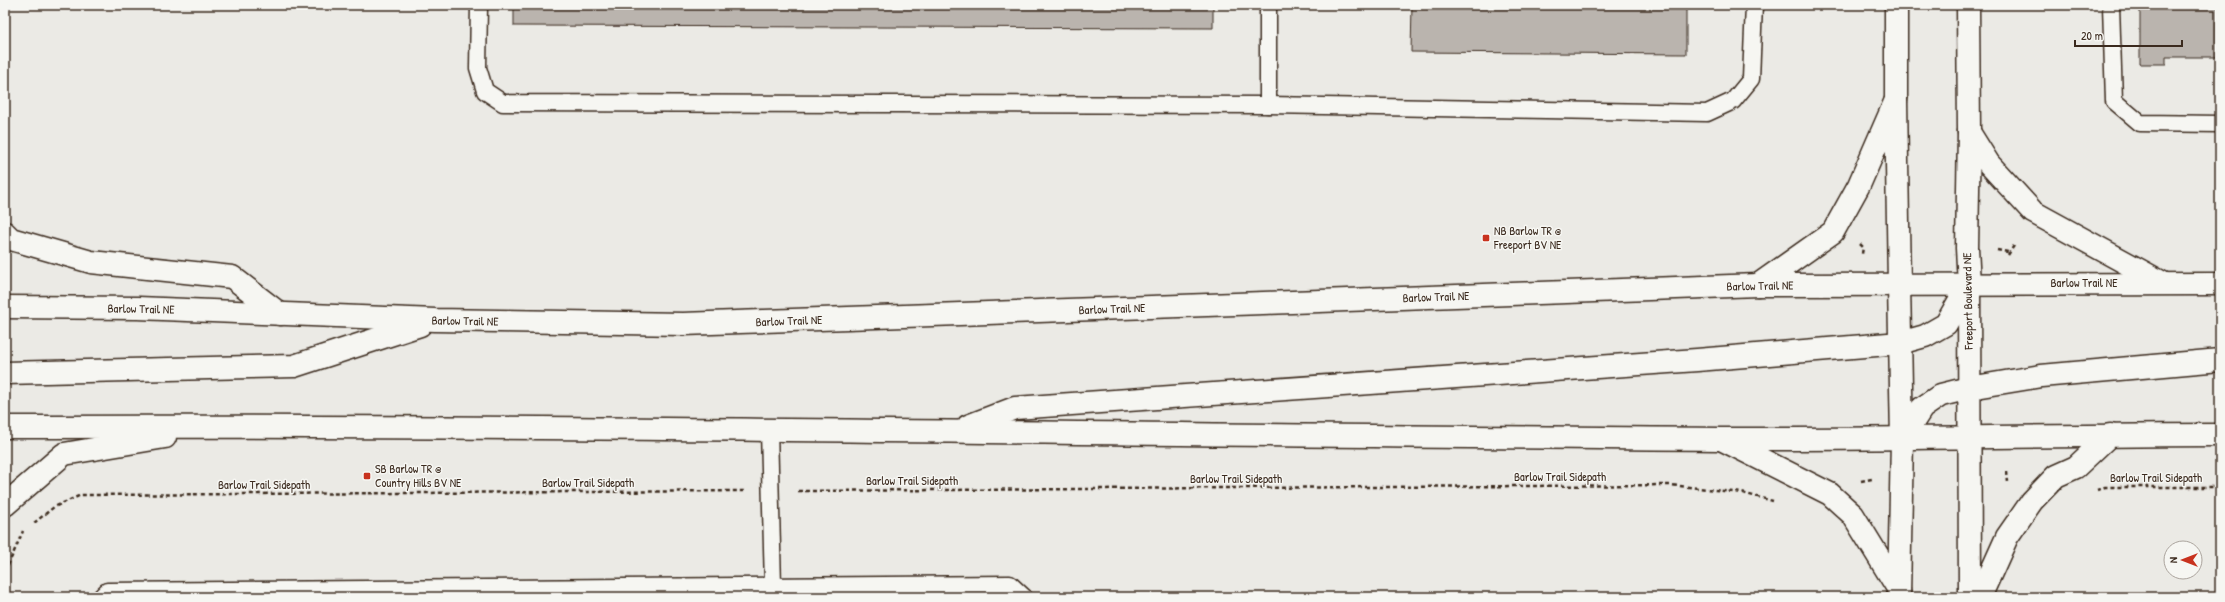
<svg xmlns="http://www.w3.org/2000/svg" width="2225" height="602" font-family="'Patrick Hand',sans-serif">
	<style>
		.building { fill: #bab4ae; stroke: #3b2a1e }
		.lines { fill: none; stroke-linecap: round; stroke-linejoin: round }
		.lane-casing { stroke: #3b2a1e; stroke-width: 19 }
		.street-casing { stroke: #3b2a1e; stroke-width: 25 }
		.secondary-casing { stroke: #3b2a1e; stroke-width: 25 }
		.path { stroke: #3b2a1e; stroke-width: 2.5; stroke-dasharray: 4 3; stroke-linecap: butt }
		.lane { stroke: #f6f6f2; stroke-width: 16 }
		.street { stroke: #f6f6f2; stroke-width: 22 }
		.secondary { stroke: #f6f6f2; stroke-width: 22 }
		.poi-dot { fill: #c8321e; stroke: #f6f6f2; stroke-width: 1.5 }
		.labels { text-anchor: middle; stroke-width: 3; stroke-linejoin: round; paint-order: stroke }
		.poi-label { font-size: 12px; fill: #3b2a1e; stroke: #f6f6f2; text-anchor: start }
		.street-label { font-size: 12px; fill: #3b2a1e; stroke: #f6f6f2 }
	</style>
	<rect width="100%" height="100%" fill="#ebeae5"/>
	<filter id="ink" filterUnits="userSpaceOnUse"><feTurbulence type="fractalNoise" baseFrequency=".025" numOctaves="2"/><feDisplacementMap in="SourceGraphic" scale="8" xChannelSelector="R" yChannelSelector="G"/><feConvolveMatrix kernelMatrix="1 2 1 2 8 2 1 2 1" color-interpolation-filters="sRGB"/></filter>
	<g filter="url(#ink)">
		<!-- building -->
		<g class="building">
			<polygon points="514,5 1213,5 1213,28 514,26"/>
			<polygon points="1412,5 1686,5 1686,54 1411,52"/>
			<polygon points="2140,5 2220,5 2220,57 2166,57 2166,64 2140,64"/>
		</g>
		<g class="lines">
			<!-- lane casing -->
			<g class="lane-casing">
				<g id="lane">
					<polyline points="479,5 478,68 485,91 503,103 1268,105 1707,113 1733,101 1751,79 1754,5"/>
					<polyline points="1268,5 1268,105"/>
					<polyline points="2111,5 2114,101 2140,123 2220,124"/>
					<polyline points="769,430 773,586"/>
					<polyline points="101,597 107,591 1010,584 1024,597"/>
				</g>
			</g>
			<!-- street casing -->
			<g class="street-casing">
				<g id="street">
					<polyline points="1896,5 1896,100 1899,284"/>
					<polyline points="1968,5 1969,132 1967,248 1969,284"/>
				</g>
			</g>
			<!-- secondary casing -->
			<g class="secondary-casing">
				<g id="secondary">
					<polyline points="1969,132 1989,164 2033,212 2161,282"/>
					<polyline points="5,233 11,239 91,262 232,277 280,314"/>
					<polyline points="1899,284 1902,439 1899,597"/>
					<polyline points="1969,284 1970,597"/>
					<polyline points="1758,285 1833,232 1859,185 1896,100"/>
					<polyline points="5,307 138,308 435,320 683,324 1758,285 2220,284"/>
					<polyline points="5,373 294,366 420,325"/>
					<polyline points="968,426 1015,408 1697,360 1900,343 1925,336 1946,324 1969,284"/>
					<path d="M 5,427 C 576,425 1148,435 1719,439 C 1886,440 2053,435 2220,435"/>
					<polyline points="1902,439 1922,408 1941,395 1969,388 2041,376 2220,360"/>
					<polyline points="1723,440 1830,494 1853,515 1899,590"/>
					<polyline points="5,505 64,454 165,437"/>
					<polyline points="1980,597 2007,537 2032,501 2056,476 2076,467 2110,435"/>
				</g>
			</g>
			<!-- path -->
			<g class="path">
				<polyline points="1860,244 1863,247 1862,254"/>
				<polyline points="1997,250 2008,252"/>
				<polyline points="2008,255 2015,244"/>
				<polyline points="2007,471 2008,482"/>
				<polyline points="1861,481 1872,479"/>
				<polyline points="2097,490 2105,487 2220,487"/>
				<polyline points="798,491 1671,485 1742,493 1773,501"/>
				<polyline points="34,523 54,507 81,495 745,491"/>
				<polyline points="5,579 6,570 23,531"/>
			</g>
			<!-- lane -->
			<use href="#lane" class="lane"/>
			<!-- street -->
			<use href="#street" class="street"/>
			<!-- secondary -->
			<use href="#secondary" class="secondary"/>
		</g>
	</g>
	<!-- markers -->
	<g class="poi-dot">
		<rect x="1482" y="234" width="8" height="8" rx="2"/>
		<rect x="363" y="472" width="8" height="8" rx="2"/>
	</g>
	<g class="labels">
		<!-- poi labels -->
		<g class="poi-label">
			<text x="1494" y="235">NB Barlow TR @<tspan x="1494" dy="14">Freeport BV NE</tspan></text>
			<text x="375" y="473">SB Barlow TR @<tspan x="375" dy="14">Country Hills BV NE</tspan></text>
		</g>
		<!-- street labels -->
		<g class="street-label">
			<text x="2084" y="287">Barlow Trail NE</text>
			<text transform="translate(1760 286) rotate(-1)" y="4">Barlow Trail NE</text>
			<text transform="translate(1436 297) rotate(-2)" y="4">Barlow Trail NE</text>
			<text transform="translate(1968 301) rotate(-91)" y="4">Freeport Boulevard NE</text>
			<text transform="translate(141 309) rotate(1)" y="4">Barlow Trail NE</text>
			<text transform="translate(1112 309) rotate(-2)" y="4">Barlow Trail NE</text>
			<text transform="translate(465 321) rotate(1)" y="4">Barlow Trail NE</text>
			<text transform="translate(789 321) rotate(-2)" y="4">Barlow Trail NE</text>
			<text x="1560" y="481">Barlow Trail Sidepath</text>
			<text x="2156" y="482">Barlow Trail Sidepath</text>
			<text x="1236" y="483">Barlow Trail Sidepath</text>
			<text x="912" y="485">Barlow Trail Sidepath</text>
			<text x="588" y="487">Barlow Trail Sidepath</text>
			<text x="264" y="489">Barlow Trail Sidepath</text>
		</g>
	</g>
	<!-- margin -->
	<rect width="2225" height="602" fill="none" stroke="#f6f6f2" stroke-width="20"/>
	<rect x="10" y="10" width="2205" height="582" fill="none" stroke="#3b2a1e" stroke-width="1.5" filter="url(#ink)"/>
	<!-- north arrow -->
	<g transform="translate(2183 560) rotate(270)"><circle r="19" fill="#f6f6f2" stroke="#aba49d"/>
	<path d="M0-3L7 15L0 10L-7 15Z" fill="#c8321e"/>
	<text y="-6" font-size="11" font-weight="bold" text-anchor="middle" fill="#3b2a1e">N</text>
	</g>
	<!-- scale -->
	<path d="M2075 40v6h107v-6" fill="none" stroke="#3b2a1e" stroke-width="2"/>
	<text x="2081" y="40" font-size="12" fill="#3b2a1e" stroke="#f6f6f2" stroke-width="3" paint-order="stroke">20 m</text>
</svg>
